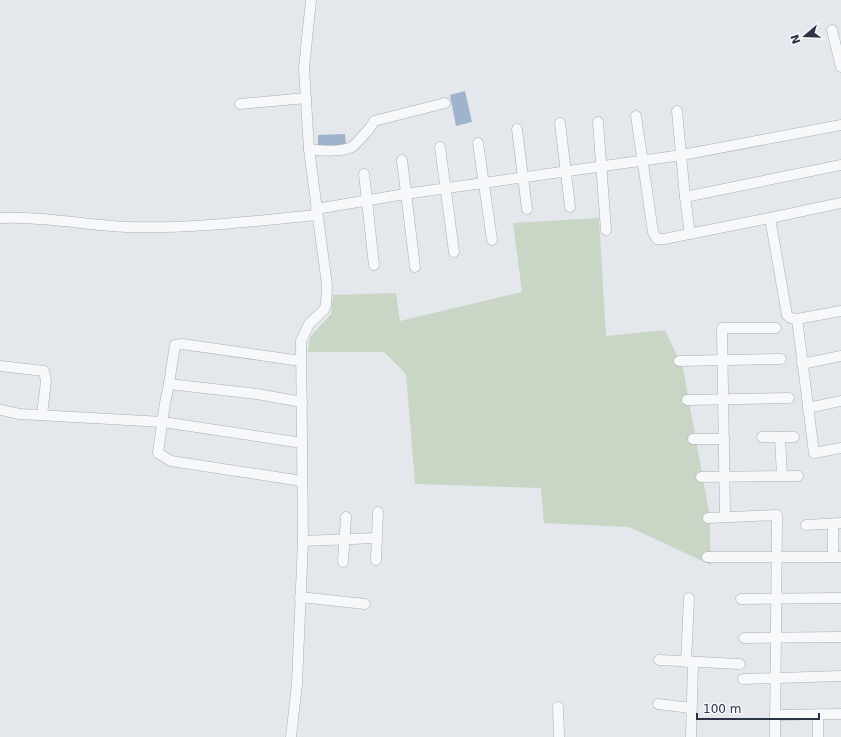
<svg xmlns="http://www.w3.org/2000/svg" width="841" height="737" font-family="'DejaVu Sans',sans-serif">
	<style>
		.green { fill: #c9d6c5 }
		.water { fill: #9fb4cc }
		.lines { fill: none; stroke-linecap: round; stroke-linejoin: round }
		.minor-casing { stroke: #a9aeb7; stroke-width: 11 }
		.minor { stroke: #f7f8fa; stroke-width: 10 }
	</style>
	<rect width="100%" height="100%" fill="#e4e7ec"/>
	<!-- green -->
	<polygon class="green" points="599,218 606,336 665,330 683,368 709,512 711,565 629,527 544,523 541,488 415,484 406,374 384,352 308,352 310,337 331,314 333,295 396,293 400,321 522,292 513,223"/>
	<!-- water -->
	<g class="water">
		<polygon points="465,91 472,122 456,126 450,95"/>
		<polygon points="345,134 346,145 318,146 318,135"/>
	</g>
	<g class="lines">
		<!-- minor casing -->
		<g class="minor-casing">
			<g id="minor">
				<polyline points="832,30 841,67"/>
				<polyline points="240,104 306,98"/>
				<polyline points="677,111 685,197 690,234"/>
				<polyline points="636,116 653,232 657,239 664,239 770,218 841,203"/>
				<polyline points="598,122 606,230"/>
				<polyline points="560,123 570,207"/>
				<polyline points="517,129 527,209"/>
				<polyline points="478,143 492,240"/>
				<polyline points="440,147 454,252"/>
				<path d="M 309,149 C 321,151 341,152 352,147 C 356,144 358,141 361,138 C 367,132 371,128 374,121 L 445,103"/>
				<polyline points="402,160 415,267"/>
				<polyline points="364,174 374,265"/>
				<polyline points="685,197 841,165"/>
				<polyline points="316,209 405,194 682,155 841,125"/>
				<path d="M 0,218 C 43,216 84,225 127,227 C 190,229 254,221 317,215"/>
				<polyline points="770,218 787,315 791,318 797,319 814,453 841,448"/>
				<polyline points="797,319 841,311"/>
				<polyline points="301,361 182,344 175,345 169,384 165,403 158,453 171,461 302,481"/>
				<polyline points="679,361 781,359"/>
				<polyline points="802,364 841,356"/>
				<polyline points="0,366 44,371 46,381 42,415"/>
				<polyline points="169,384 257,394 302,402"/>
				<polyline points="687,400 789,398"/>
				<polyline points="808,408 841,401"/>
				<polyline points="0,410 20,414 163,422 302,443"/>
				<polyline points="762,437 780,437"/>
				<polyline points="693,439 724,439"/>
				<polyline points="782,476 780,437 794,437"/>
				<polyline points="701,477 798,476"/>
				<polyline points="725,517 722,328 776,328"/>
				<polyline points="708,518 777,515 775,737"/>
				<polyline points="833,524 833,557"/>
				<polyline points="806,525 841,523"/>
				<polyline points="303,541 376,538"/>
				<polyline points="707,557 841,557"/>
				<polyline points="376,560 378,512"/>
				<polyline points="343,562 346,517"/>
				<polyline points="300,597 365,604"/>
				<polyline points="741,599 841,598"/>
				<polyline points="744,638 841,637"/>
				<polyline points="659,660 740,664"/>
				<polyline points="686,662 689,598"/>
				<polyline points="743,679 841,676"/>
				<polyline points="658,704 691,708"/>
				<polyline points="558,707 559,737"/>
				<polyline points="818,714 818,737"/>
				<polyline points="775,715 841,714"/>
				<polyline points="291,737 297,684 303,541 301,341 309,324 324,310 326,305 327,285 309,149 304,68 311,0"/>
				<polyline points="691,737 693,663"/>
			</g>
		</g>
		<!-- minor -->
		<use href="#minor" class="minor"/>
	</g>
	<!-- north arrow -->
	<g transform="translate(805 36) rotate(251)" stroke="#f4f6f9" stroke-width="3" paint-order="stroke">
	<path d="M0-3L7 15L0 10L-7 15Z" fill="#2b3445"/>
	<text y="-6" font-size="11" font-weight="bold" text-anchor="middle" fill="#2b3445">N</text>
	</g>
	<!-- scale -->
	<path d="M697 713v6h122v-6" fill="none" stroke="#2b3445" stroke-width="2"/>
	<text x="703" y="713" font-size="12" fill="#2b3445" stroke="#f4f6f9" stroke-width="3" paint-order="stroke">100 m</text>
</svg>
